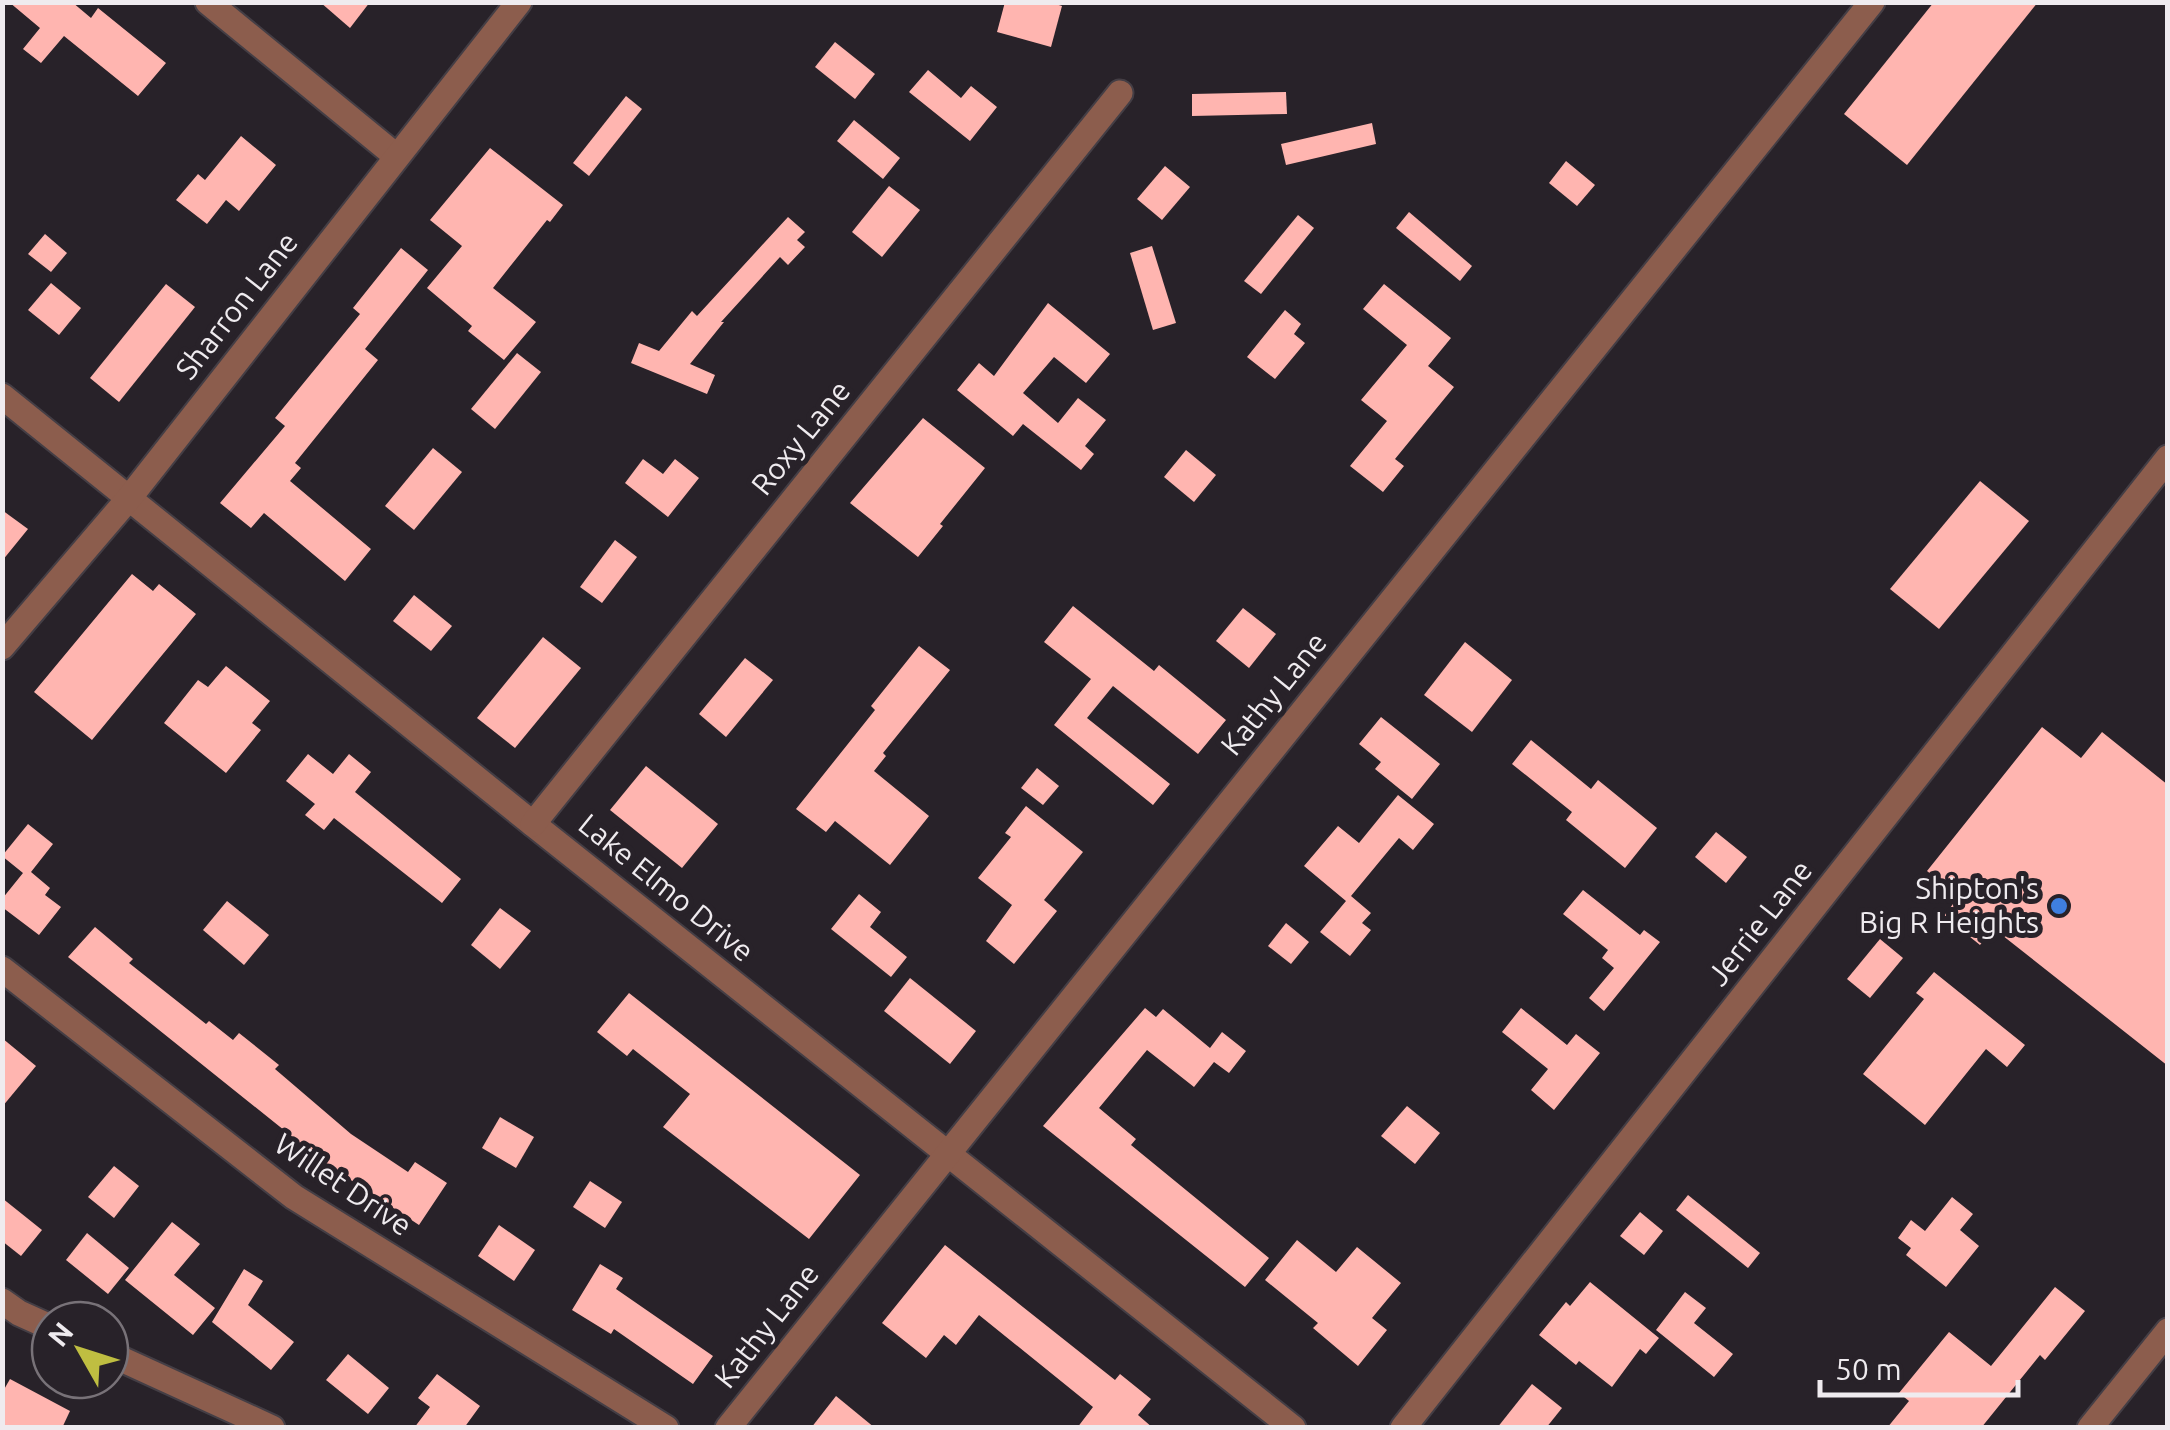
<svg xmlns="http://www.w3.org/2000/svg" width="2170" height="1430" font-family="Ubuntu,sans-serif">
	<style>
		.building { fill: #ffb5b0 }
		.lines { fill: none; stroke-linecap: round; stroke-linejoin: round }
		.minor-casing { stroke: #443e45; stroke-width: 29 }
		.minor { stroke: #8c5d4d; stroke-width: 25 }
		.shop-dot { fill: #3f7fe0; stroke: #282229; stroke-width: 4 }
		.labels { text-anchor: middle; stroke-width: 10; stroke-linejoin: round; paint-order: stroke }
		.street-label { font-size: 30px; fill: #efebef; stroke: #282229 }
		.poi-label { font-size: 30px; fill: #efebef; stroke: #282229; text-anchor: end }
	</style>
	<rect width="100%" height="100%" fill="#282229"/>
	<!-- building -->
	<g class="building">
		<polygon points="9,2 72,2 91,18 98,8 166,63 138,96 64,36 41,63 23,49 40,28"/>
		<polygon points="320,2 370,2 350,28"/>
		<polygon points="1005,2 1049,2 1062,6 1051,47 997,32"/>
		<polygon points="1934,2 2038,2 1907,165 1844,114"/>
		<polygon points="835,42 875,74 855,99 815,67"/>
		<polygon points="928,70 961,98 971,86 997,107 970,141 909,92"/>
		<polygon points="1286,92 1287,114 1192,116 1192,94"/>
		<polygon points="626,96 642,109 589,176 573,163"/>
		<polygon points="854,120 900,158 883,179 837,141"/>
		<polygon points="1372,123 1376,144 1286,165 1281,144"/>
		<polygon points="241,136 276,165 239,211 226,200 207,224 176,200 198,174 205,180"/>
		<polygon points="490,148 563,205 550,222 547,220 493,288 536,322 504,360 468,331 472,326 427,288 462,246 430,220"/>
		<polygon points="1566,161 1595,185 1577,206 1549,183"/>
		<polygon points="1165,166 1190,187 1162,220 1137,199"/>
		<polygon points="889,186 920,210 882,257 852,232"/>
		<polygon points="1409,212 1472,266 1460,281 1396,228"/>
		<polygon points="1298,215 1314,228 1261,294 1244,281"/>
		<polygon points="788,217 805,232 797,240 805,247 788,265 780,257 721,322 724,322 690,364 715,375 707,394 631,363 639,343 659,351 692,311 697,316"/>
		<polygon points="45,234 67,253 51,272 28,254"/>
		<polygon points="1152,246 1176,323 1153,330 1130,253"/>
		<polygon points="401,248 428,270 365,349 378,360 295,463 301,468 290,481 371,549 345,581 264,513 251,528 220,503 285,426 275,418 360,314 353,308"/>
		<polygon points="51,283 81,308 59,335 28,310"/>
		<polygon points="166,284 195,307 119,402 90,378"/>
		<polygon points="1384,284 1451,338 1428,366 1454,387 1395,459 1404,466 1383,492 1350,466 1387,421 1361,400 1407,345 1363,309"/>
		<polygon points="1048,303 1110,354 1086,383 1054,357 1023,393 1058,423 1078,398 1106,420 1085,446 1094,454 1081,470 1023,424 1013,436 957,390 979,363 994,376"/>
		<polygon points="1285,310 1301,324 1294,334 1305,343 1275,379 1247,357"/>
		<polygon points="517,353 541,372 495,429 471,409"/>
		<polygon points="923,418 985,468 940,524 943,526 918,557 850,503"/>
		<polygon points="433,448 462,472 414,530 385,506"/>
		<polygon points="1186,450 1216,475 1194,502 1164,477"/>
		<polygon points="643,459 663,474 675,459 699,478 668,517 625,483"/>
		<polygon points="1980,481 2029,521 1939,629 1890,589"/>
		<polygon points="2,510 28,529 2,561"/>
		<polygon points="615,540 637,557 602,603 580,587"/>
		<polygon points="132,574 153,591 159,584 196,614 92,740 34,692"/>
		<polygon points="414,595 452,626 431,651 393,621"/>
		<polygon points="1073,606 1154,671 1159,665 1226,720 1198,754 1113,686 1087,718 1170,784 1153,805 1054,725 1091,679 1044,642"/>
		<polygon points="1243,608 1276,634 1249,668 1216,641"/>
		<polygon points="543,637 581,668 515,748 477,718"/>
		<polygon points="1465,642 1512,680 1472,732 1424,695"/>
		<polygon points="919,646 950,670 883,753 886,756 874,771 929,816 890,865 835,821 826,832 796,809 875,710 871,706"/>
		<polygon points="745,658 773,680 726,737 699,714"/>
		<polygon points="226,666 270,701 252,723 261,730 226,773 164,723 198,680 208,687"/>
		<polygon points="1381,717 1440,764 1412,799 1375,769 1381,762 1359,744"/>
		<polygon points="2042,727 2081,758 2102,732 2168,785 2168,1066 1993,928 1980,945 1944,916 1959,896 1927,871"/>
		<polygon points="1531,740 1591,789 1598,780 1657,828 1625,868 1566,820 1572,812 1512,764"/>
		<polygon points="308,754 333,774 349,754 371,772 355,792 461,879 442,903 334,818 324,830 305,815 315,804 286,781"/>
		<polygon points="646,766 718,824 682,868 610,810"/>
		<polygon points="1037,768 1059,786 1043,805 1021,788"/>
		<polygon points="1398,795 1434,824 1413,850 1399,838 1351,896 1371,913 1362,923 1371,930 1350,956 1320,932 1346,901 1304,866 1338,826 1359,843"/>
		<polygon points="1026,806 1083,852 1044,900 1057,911 1014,964 986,941 1012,905 978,878 1011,837 1005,833"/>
		<polygon points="28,824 53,844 31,872 50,888 45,895 61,907 39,935 2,907 2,899 23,873 2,856"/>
		<polygon points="1716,832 1747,857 1726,883 1695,857"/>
		<polygon points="1583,890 1640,935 1644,930 1660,942 1604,1011 1589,998 1614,968 1602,958 1608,950 1563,914"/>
		<polygon points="859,894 881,912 870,927 907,957 891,977 831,929"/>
		<polygon points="227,901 269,935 244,965 203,930"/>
		<polygon points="500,908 531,931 500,969 471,945"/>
		<polygon points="1286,923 1309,942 1291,964 1268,946"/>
		<polygon points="95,927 133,959 129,963 206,1024 209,1021 233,1040 239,1033 279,1065 275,1069 351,1134 408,1172 415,1162 447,1183 419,1225 325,1163 68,957"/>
		<polygon points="1880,939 1903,958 1870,998 1847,979"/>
		<polygon points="1934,972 2025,1045 2007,1067 1986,1049 1925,1125 1863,1074 1924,999 1916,993"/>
		<polygon points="910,978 976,1031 950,1064 884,1011"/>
		<polygon points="629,993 860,1175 809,1239 663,1127 690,1094 633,1049 627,1056 597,1032"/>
		<polygon points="1145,1008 1156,1017 1163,1009 1210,1048 1222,1032 1246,1051 1229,1073 1214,1062 1194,1087 1147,1050 1099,1108 1136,1139 1131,1145 1269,1258 1245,1287 1043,1126"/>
		<polygon points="1521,1008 1567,1045 1576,1034 1600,1053 1554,1110 1531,1090 1548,1069 1502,1032"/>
		<polygon points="2,1038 36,1066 2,1107"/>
		<polygon points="1407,1106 1440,1133 1415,1164 1381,1136"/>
		<polygon points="500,1117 534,1137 516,1168 482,1148"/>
		<polygon points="114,1166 139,1186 114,1218 88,1197"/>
		<polygon points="590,1181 622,1202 605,1228 573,1207"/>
		<polygon points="1688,1195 1760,1253 1748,1268 1676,1210"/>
		<polygon points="1952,1197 1973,1214 1960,1230 1979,1246 1946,1287 1906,1255 1911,1248 1898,1238 1911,1220 1925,1231"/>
		<polygon points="2,1198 42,1230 21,1256 2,1241"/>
		<polygon points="1640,1212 1663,1231 1644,1255 1620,1236"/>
		<polygon points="172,1222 200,1244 174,1275 215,1308 193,1335 125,1280"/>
		<polygon points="499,1225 535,1250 514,1281 478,1256"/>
		<polygon points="87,1233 129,1268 108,1294 66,1260"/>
		<polygon points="1297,1240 1336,1272 1357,1247 1401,1283 1372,1318 1387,1330 1358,1366 1313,1328 1318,1323 1265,1280"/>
		<polygon points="945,1245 1115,1380 1120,1374 1151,1399 1138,1415 1153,1428 1077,1428 1093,1407 979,1315 956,1345 944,1335 926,1358 882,1323"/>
		<polygon points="600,1264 623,1278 616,1289 713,1356 693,1384 614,1329 611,1334 572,1310"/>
		<polygon points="244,1269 263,1281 248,1305 294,1342 271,1370 212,1322"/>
		<polygon points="1590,1282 1659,1338 1646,1354 1640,1349 1612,1387 1579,1361 1576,1365 1539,1335 1566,1302 1570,1306"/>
		<polygon points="2055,1287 2085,1311 2045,1360 2040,1355 1981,1428 1887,1428 1909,1401 1899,1393 1949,1332 1991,1366"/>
		<polygon points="1685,1292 1706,1308 1694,1323 1733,1354 1714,1377 1656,1330"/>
		<polygon points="348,1354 389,1388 368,1414 326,1380"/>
		<polygon points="437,1374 480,1406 464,1428 414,1428 430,1407 418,1398"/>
		<polygon points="10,1379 70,1411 62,1428 2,1428 2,1393"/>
		<polygon points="1532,1384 1562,1408 1546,1428 1497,1428"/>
		<polygon points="836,1396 875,1428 811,1428"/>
	</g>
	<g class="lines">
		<!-- minor casing -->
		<g class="minor-casing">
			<g id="minor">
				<polyline points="208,2 396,156"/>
				<polyline points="2,396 533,824 1293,1428"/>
				<polyline points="2,647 130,497 519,2"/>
				<polyline points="533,824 1120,93"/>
				<polyline points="2,969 294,1197 666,1428"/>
				<polyline points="2,1301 19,1313 50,1327"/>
				<polyline points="110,1354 272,1428"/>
				<polyline points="728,1428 1872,2"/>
				<polyline points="1403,1428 2168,458"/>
				<polyline points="2090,1428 2168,1331"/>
			</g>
		</g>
		<!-- minor -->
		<use href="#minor" class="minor"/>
	</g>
	<!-- markers -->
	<circle class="shop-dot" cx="2059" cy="906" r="10"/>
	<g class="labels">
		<!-- street labels -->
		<g class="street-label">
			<text transform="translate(237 306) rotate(-52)" y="10">Sharron Lane</text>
			<text transform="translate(801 438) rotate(-51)" y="10">Roxy Lane</text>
			<text transform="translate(1274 694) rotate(-51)" y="10">Kathy Lane</text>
			<text transform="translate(666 888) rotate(39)" y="10">Lake Elmo Drive</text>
			<text transform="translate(1760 923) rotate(-52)" y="10">Jerrie Lane</text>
			<text transform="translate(343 1185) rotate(34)" y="10">Willet Drive</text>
			<text transform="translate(767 1326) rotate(-52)" y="10">Kathy Lane</text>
		</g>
		<!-- poi labels -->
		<g class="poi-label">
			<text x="2039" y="899">Shipton's<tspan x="2039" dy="34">Big R Heights</tspan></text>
		</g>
	</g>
	<!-- border -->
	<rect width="2170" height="1430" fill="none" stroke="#efebef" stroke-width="10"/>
	<!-- north arrow -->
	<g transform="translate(80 1350) rotate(309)"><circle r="48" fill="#282229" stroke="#787278" stroke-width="2.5"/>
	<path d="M0-8L18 38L0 25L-18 38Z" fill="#bfbe41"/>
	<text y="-15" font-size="28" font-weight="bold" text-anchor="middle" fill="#efebef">N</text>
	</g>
	<!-- scale -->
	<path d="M1820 1380v15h198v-15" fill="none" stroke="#efebef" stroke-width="5"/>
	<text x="1835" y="1380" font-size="30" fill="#efebef" stroke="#282229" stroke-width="8" paint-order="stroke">50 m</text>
</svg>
